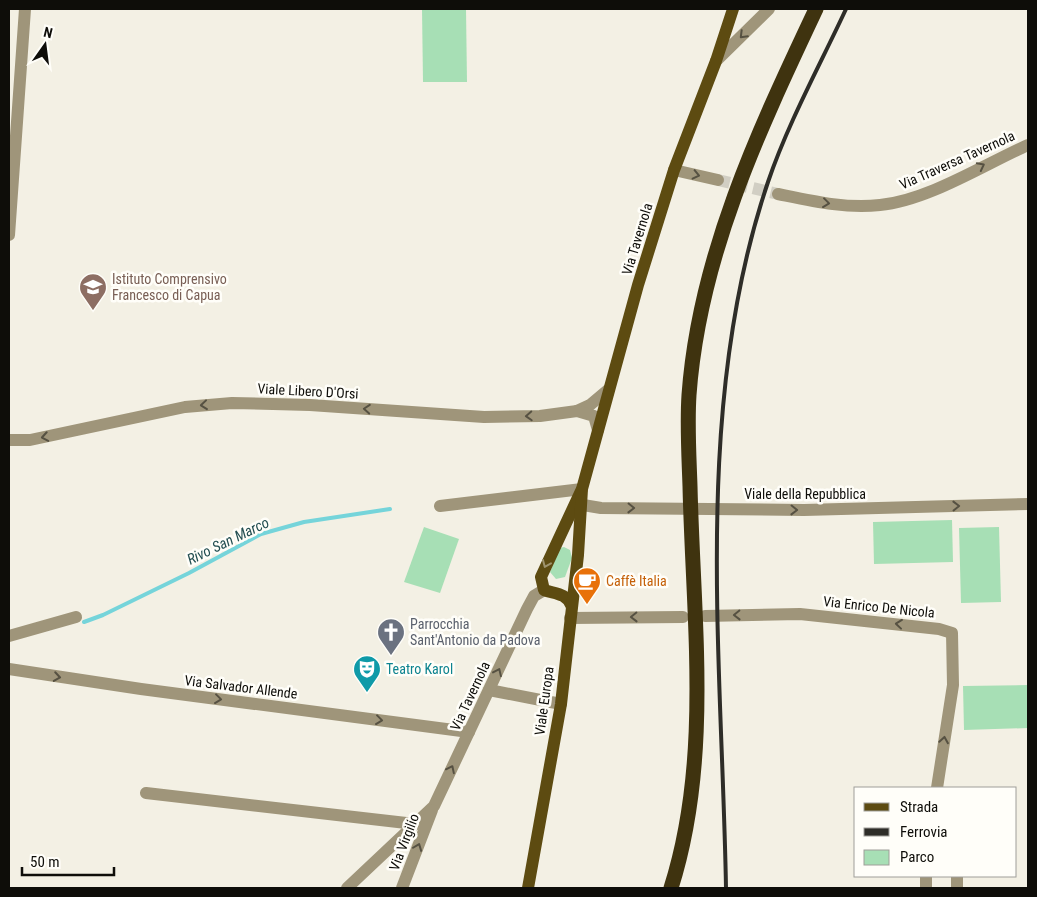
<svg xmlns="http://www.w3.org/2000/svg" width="1037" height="897" font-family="'Roboto Condensed',sans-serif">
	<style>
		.green { fill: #a7dfb5 }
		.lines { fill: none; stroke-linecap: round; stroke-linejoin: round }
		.stream { stroke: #75d4da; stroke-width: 4 }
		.minor-tunnel { stroke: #d1cec3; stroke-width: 12; stroke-dasharray: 12 6; stroke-linecap: butt }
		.minor { stroke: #9f957a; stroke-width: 12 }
		.major { stroke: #5d4b11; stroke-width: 12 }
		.highway { stroke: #3f330f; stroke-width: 15 }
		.rail { stroke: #2e2d28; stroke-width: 4 }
		.oneway { stroke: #565142 }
		.oneway2 { stroke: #9e936e }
		.labels { text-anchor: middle; stroke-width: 5; stroke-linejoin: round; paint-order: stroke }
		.street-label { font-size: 14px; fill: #0e0d09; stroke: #fffef9 }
		.education-label { font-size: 14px; fill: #785e54; stroke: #fffef9; text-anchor: start }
		.food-label { font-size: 14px; fill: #c56008; stroke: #fffef9; text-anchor: start }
		.worship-label { font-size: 14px; fill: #5b616d; stroke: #fffef9; text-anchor: start }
		.culture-label { font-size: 14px; fill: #0d838f; stroke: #fffef9; text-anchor: start }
		.water-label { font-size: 15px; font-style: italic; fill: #234e51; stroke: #fffef9 }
	</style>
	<rect width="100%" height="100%" fill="#f3f0e4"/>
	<!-- green -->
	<g class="green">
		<polygon points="422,9 466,9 467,82 423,82"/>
		<polygon points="952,520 953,562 874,564 873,522"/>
		<polygon points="424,527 459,539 440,593 404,582"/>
		<polygon points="999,527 1001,602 961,603 959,528"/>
		<polygon points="564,547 570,550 572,558 565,577 556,579 550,572 560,548"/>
		<polygon points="1028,685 1028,728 964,730 963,686"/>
	</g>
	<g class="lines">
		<!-- stream -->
		<polyline class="stream" points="84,622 103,615 189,573 261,534 304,522 390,509"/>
		<!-- minor-tunnel -->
		<polyline class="minor-tunnel" points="718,180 778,194"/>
		<!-- minor -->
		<g class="minor">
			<polyline points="716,61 769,9"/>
			<polyline points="674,170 718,180"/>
			<path d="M 778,194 C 812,201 846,209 880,205 C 927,201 985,164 1028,145"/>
			<polyline points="9,235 25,9"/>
			<polyline points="577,411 590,405 609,389"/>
			<polyline points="9,440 30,440 185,407 232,403 310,405 484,417 540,416 577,411 594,416 598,430"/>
			<polyline points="583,505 601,508 804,510 1028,504"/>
			<polyline points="440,506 582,489"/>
			<polyline points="705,616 800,614 939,629 952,633 953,685 937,788"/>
			<polyline points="570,618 683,617"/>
			<polyline points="9,636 76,617"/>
			<polyline points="9,669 141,689 469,732"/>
			<polyline points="489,690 561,704"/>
			<polyline points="146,793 415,824"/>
			<polyline points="957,876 957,888"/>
			<polyline points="347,888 434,806 527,609 534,596 544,590"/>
			<polyline points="402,888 432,810"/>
			<polyline points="926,888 926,876"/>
		</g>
		<!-- major -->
		<g class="major">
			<path d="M 571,605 C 566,593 555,594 544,590 L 541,577 L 581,491"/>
			<polyline points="528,888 561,704 578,555 582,489 638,285 674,170 716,61 733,9"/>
		</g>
		<!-- highway -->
		<path class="highway" d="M 671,888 C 712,759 693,620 690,486 C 689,456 687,425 689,395 C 699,257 758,132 816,9"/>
		<!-- rail -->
		<path class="rail" d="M 726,888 C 722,656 692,406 768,182 C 788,123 820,65 846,9"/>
	</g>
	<!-- one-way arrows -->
	<defs><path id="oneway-chevron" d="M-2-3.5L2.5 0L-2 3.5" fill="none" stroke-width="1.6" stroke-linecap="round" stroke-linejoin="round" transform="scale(1.25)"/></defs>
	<g class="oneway">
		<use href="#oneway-chevron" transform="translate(743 35) rotate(135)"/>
		<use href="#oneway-chevron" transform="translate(981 166) rotate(-27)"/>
		<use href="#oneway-chevron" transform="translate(696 175) rotate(13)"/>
		<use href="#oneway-chevron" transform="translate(826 203) rotate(7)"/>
		<use href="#oneway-chevron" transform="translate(204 405) rotate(174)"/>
		<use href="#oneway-chevron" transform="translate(367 409) rotate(-176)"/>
		<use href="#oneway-chevron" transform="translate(529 416) rotate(177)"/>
		<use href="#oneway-chevron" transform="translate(45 437) rotate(170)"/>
		<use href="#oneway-chevron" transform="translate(956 506) rotate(-1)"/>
		<use href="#oneway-chevron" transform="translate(631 508) rotate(1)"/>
		<use href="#oneway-chevron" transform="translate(794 510) rotate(1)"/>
		<use href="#oneway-chevron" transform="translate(737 615) rotate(179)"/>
		<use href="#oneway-chevron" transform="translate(634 617) rotate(179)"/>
		<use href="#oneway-chevron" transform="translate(899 624) rotate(-174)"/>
		<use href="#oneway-chevron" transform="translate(498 672) rotate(-65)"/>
		<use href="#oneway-chevron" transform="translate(57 677) rotate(9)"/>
		<use href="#oneway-chevron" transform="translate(218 699) rotate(7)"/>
		<use href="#oneway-chevron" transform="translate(379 720) rotate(7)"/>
		<use href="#oneway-chevron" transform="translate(944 740) rotate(-81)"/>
		<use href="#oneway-chevron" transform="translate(451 769) rotate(-64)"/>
		<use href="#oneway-chevron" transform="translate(418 847) rotate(-69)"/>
	</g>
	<use class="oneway2" href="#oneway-chevron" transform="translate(546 564) rotate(113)"/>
	<!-- icons -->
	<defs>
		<g id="school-pin" transform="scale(1.4375)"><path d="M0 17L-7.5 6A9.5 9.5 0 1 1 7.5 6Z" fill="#8d6e63" stroke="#fffef9"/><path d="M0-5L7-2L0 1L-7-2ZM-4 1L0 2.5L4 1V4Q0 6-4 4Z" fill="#fff"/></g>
		<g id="cafe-pin" transform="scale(1.4375)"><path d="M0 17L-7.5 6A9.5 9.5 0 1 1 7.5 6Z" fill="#e8710a" stroke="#fffef9"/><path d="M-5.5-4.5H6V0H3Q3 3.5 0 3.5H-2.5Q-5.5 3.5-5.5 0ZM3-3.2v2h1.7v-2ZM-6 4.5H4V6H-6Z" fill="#fff"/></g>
		<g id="church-pin" transform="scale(1.4375)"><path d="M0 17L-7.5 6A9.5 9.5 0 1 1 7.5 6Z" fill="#6b7280" stroke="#fffef9"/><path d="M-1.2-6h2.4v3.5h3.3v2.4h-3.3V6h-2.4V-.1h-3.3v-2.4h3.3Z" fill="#fff"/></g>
		<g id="theatre-pin" transform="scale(1.4375)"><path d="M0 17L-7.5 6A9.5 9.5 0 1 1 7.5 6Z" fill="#0f9aa8" stroke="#fffef9"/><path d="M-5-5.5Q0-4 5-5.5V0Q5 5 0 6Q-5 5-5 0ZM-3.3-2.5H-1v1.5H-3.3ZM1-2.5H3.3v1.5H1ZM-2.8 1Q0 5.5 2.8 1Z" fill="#fff"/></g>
	</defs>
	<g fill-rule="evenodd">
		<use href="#school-pin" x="93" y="287"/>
		<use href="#cafe-pin" x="587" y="581"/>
		<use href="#church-pin" x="391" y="632"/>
		<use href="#theatre-pin" x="367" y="669"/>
	</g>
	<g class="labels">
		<!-- street labels -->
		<g class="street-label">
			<text transform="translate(957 160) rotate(-24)" y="5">Via Traversa Tavernola</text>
			<text transform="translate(637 239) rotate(-73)" y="5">Via Tavernola</text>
			<text transform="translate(308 391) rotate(3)" y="5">Viale Libero D'Orsi</text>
			<text x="805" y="499">Viale della Repubblica</text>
			<text transform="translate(879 607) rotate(6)" y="5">Via Enrico De Nicola</text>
			<text transform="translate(241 687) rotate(7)" y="5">Via Salvador Allende</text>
			<text transform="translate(470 696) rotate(-65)" y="5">Via Tavernola</text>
			<text transform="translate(544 701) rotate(-82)" y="5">Viale Europa</text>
			<text transform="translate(404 842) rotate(-69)" y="5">Via Virgilio</text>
		</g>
		<!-- education labels -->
		<g class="education-label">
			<text x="112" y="284">Istituto Comprensivo<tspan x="112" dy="16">Francesco di Capua</tspan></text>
		</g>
		<!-- food labels -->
		<g class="food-label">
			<text x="606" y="586">Caffè Italia</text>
		</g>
		<!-- worship labels -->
		<g class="worship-label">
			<text x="410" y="629">Parrocchia<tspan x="410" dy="16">Sant'Antonio da Padova</tspan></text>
		</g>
		<!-- culture labels -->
		<g class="culture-label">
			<text x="386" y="674">Teatro Karol</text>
		</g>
		<!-- water labels -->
		<g class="water-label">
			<text transform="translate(228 541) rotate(-26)" y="5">Rivo San Marco</text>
		</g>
	</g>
	<!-- border -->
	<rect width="1037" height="897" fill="none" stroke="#0e0d09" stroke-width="20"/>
	<!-- legend -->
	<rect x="854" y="787" width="162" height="90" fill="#fffef9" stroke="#9f9e99"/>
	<rect x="864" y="803" width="25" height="8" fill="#5d4b11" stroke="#9f9e99"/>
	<text x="900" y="812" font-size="15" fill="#0e0d09">Strada</text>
	<rect x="864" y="828" width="25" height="8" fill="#2e2d28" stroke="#9f9e99"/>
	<text x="900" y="837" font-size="15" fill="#0e0d09">Ferrovia</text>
	<rect x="864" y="850" width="25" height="15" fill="#a7dfb5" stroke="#9f9e99"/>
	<text x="900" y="862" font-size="15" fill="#0e0d09">Parco</text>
	<!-- north arrow -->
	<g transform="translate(45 45) rotate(14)" stroke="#fffef9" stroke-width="4" paint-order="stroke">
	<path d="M0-4L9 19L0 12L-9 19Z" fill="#0e0d09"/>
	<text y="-8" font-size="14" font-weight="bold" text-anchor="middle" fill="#0e0d09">N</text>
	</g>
	<!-- scale -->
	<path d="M22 867v8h92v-8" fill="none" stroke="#0e0d09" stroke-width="2.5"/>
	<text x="30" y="867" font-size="15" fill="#0e0d09" stroke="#fffef9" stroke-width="4" paint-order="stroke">50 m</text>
</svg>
